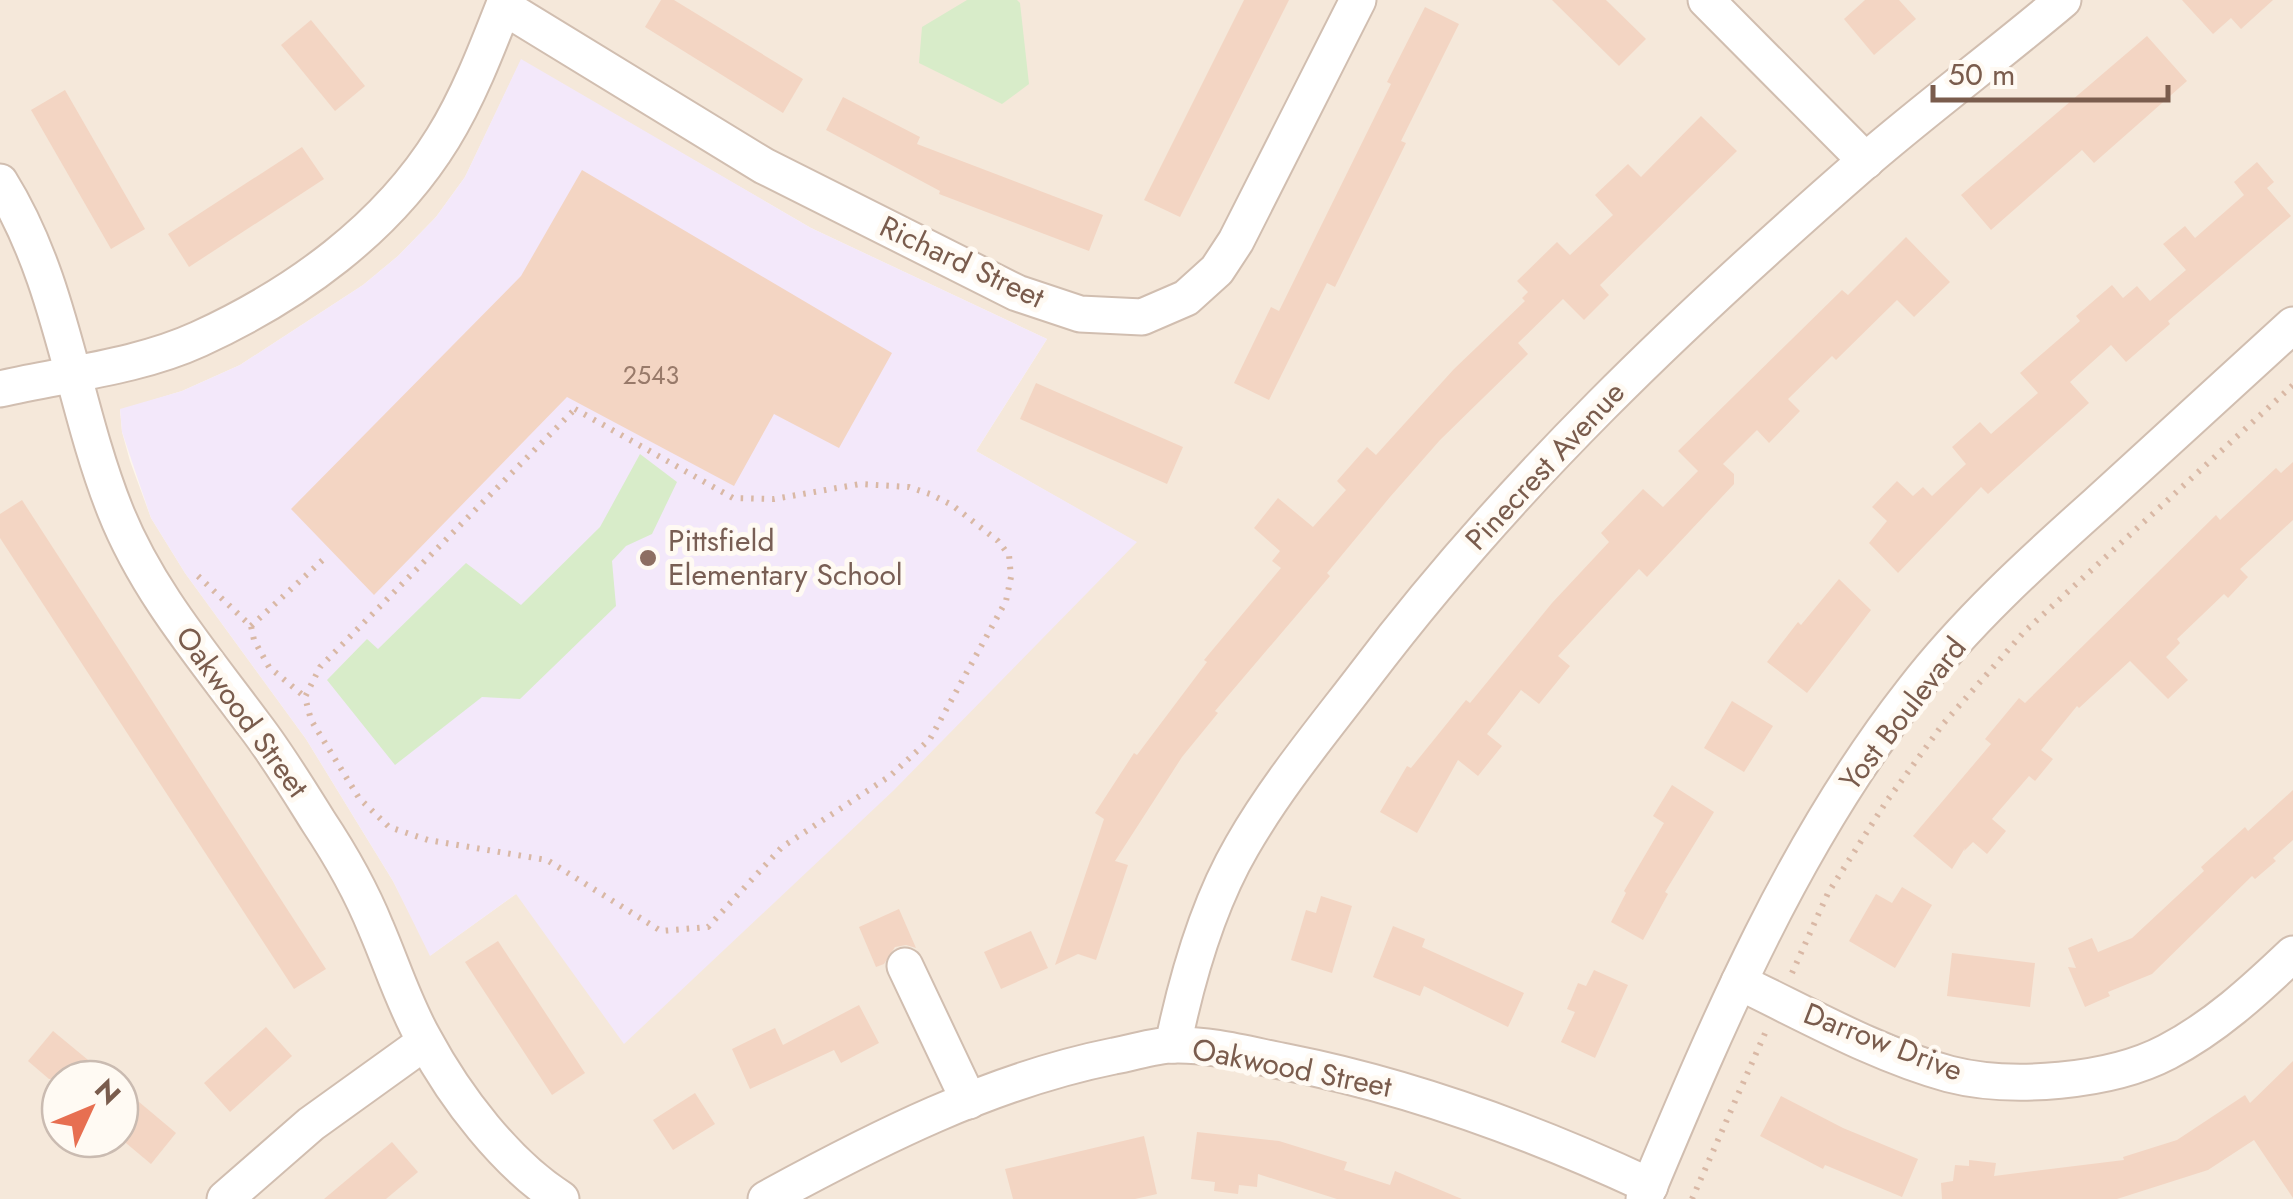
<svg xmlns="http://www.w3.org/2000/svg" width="2293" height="1199" font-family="Jost,sans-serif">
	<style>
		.residential { fill: #f5e8da; fill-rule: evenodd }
		.education { fill: #f3e8fa }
		.green { fill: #d8ecc9 }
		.building { fill: #f3d5c3 }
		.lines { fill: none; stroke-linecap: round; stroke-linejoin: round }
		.minor-casing { stroke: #d1beb0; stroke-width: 39 }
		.path { stroke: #d9b8a5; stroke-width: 6; stroke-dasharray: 2.5 8; stroke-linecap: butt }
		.minor { stroke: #fff; stroke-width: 35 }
		.education-dot { fill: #8d6e63; stroke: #fffaf3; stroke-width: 4 }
		.labels { text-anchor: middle; stroke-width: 10; stroke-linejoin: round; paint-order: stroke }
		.number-label { font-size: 25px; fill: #987a6a }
		.street-label { font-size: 30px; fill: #7a5c4d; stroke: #fffaf3 }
		.education-label { font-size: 30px; fill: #785e54; stroke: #fffaf3; text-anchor: start }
	</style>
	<rect width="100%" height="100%" fill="#fdf6ec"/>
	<!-- residential -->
	<path class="residential" d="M 0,0 L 2293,0 L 2293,1199 L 0,1199 ZM 521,60 L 811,228 L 1047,339 L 976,451 L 1136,542 L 516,894 L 431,955 L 393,881 L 306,739 L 185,573 L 151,518 L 130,461 L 122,432 L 120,410 L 182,391 L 240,365 L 363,285 L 398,256 L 436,217 L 465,177 ZM 60,1079 L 120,1079 L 120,1139 L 60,1139 Z"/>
	<!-- education -->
	<polygon class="education" points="521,59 811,228 1047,339 976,451 1137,542 894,790 624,1044 516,894 430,956 393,881 306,739 185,573 151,518 122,432 120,409 182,391 240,365 363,285 398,256 436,217 465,177"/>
	<!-- green -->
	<g class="green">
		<polygon points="967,0 1017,0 1020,3 1029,84 1002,104 919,63 922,27"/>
		<polygon points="640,454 677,482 652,534 626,546 612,561 616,606 520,699 482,697 395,765 327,680 367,639 378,649 466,563 521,605 600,527"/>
	</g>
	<!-- building -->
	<g class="building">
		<polygon points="661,0 674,0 803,79 783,113 645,27"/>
		<polygon points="1244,0 1289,0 1180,217 1144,200"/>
		<polygon points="1552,0 1606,0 1646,39 1619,66"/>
		<polygon points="1865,0 1899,0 1916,19 1874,55 1844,19"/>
		<polygon points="2182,0 2273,0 2241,29 2231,18 2213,34"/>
		<polygon points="1425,7 1459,24 1401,141 1406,143 1335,287 1327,283 1269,400 1234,383 1271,307 1279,311 1391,84 1387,82"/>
		<polygon points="311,20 365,86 335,111 281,45"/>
		<polygon points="2147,36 2187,81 2094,163 2082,150 1991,230 1961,195"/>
		<polygon points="65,90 145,229 111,249 31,110"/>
		<polygon points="843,97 920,137 917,144 1103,215 1089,251 939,194 940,191 826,130"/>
		<polygon points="1701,116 1737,151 1600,285 1609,295 1584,320 1563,299 1518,343 1528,354 1440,440 1390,497 1327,573 1330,576 1215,711 1218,713 1182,757 1115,861 1128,865 1096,960 1078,954 1055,965 1104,819 1095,813 1134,753 1137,755 1207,662 1204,660 1281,568 1272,561 1280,551 1254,528 1278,498 1313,527 1346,490 1337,481 1367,447 1376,455 1454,369 1525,301 1522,298 1528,292 1517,281 1557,242 1570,255 1613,215 1595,195 1628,164 1641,177"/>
		<polygon points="302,147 324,179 189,267 168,234"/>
		<polygon points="2257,162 2274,182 2267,188 2291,216 2168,321 2170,324 2126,362 2111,345 2070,382 2089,403 1988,494 1981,487 1898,573 1869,543 1887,521 1872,507 1897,481 1913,496 1923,487 1932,496 1966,464 1952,447 1980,422 1991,434 2038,393 2020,373 2080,321 2076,316 2112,285 2123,298 2137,286 2150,301 2186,270 2163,244 2185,226 2195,238 2244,195 2234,182"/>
		<polygon points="582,170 892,353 839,448 774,414 734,486 567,397 374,595 291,509 521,276"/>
		<polygon points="1906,237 1950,282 1914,317 1897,300 1836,360 1832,356 1788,399 1800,411 1769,443 1757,430 1723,464 1734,474 1734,484 1647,577 1639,569 1558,656 1570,666 1539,704 1521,690 1487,734 1502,746 1478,776 1458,760 1417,833 1380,812 1407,766 1411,768 1466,700 1470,703 1552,603 1609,542 1601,533 1643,489 1663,507 1698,471 1678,451 1842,290 1848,295"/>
		<polygon points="1036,383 1183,447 1167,484 1020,419"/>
		<polygon points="2293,462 2293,520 2240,569 2248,577 2228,598 2224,594 2177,639 2180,643 2166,657 2188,680 2168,699 2130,661 2079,708 2077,706 2041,750 2053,759 2035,781 2029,776 1992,819 2006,831 1987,854 1973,842 1964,851 1965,848 1952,869 1913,836 1991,744 1985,739 2019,698 2025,703 2216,515 2220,520 2276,468 2281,473"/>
		<polygon points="22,500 326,969 294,989 0,538 0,514"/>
		<polygon points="1839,579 1871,610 1807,693 1767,662 1798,622 1801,625"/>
		<polygon points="1732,701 1773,726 1744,772 1704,748"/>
		<polygon points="1672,785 1714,812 1665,892 1668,894 1643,940 1611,922 1626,893 1624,891 1664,823 1653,816"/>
		<polygon points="2293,790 2293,840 2273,858 2276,861 2255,879 2252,876 2152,974 2108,992 2110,996 2085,1007 2068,967 2076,968 2068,948 2092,938 2098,952 2132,938 2204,871 2201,867 2245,827 2248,831"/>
		<polygon points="1902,887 1932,905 1895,968 1849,941 1876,894 1892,903"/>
		<polygon points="1321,896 1352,906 1332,973 1291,960 1306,910 1316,913"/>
		<polygon points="899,909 916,948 906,945 895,947 884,964 876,967 859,927"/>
		<polygon points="1393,926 1425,939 1422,947 1524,993 1508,1027 1424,986 1420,996 1373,977"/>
		<polygon points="1031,931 1048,968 1001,989 984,952"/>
		<polygon points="498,941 585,1073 552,1095 465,962"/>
		<polygon points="1952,953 2035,963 2030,1007 1947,996"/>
		<polygon points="1594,970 1628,985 1595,1058 1561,1042 1575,1012 1567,1009 1578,983 1586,986"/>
		<polygon points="859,1005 879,1043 841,1063 834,1050 750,1089 732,1049 775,1028 783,1045"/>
		<polygon points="266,1027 292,1056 230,1112 204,1083"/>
		<polygon points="53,1031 111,1079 49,1079 28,1061"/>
		<polygon points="2293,1061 2293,1198 2254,1140 2208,1170 2117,1199 1942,1199 1941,1183 1953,1181 1955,1165 1969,1166 1969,1160 1996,1163 1994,1176 2124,1160 2123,1157 2177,1140 2245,1095 2250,1103"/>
		<polygon points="120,1086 176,1133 151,1164 120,1138"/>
		<polygon points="695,1093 715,1124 673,1150 653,1120"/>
		<polygon points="1781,1096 1843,1128 1918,1159 1902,1197 1825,1165 1823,1169 1760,1136"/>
		<polygon points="1197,1132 1279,1141 1347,1162 1344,1170 1390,1185 1395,1171 1462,1199 1337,1199 1258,1174 1257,1187 1239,1185 1238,1194 1214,1191 1215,1182 1191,1179"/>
		<polygon points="1144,1136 1157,1194 1135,1199 1013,1199 1005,1169"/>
		<polygon points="392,1142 418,1172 386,1199 324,1199"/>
	</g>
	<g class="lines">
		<!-- minor casing -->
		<g class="minor-casing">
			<g id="minor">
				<polyline points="1706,0 1866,161"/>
				<polyline points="504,7 764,166 1017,293 1080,314 1142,317 1186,298 1217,270 1236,241 1358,0"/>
				<path d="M 0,182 C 62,281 72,402 115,510 C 147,591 204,657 255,726 C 278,756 298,789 318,821 C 340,854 361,891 376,928 C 392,965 404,1004 424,1039 C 455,1097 506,1164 561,1199"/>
				<path d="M 0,389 C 65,374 138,367 199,339 C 295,295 387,229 443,138 C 469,96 488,46 506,0"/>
				<polyline points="905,966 969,1101"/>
				<path d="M 1739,982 C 1806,1014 1876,1054 1949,1074 C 2011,1090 2110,1082 2167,1052 C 2215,1027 2254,991 2293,954"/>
				<path d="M 1173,1045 C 1187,977 1207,906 1242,846 C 1277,785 1323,730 1365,675 C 1510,483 1684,319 1864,162 C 1929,106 1998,55 2063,0"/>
				<polyline points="225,1199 311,1124 425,1042"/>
				<path d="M 766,1199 C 876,1139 990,1081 1114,1056 C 1133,1053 1154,1045 1174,1045 C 1210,1044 1250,1055 1286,1062 C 1413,1087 1532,1131 1650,1186"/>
				<path d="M 1644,1199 C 1718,1023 1793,844 1912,692 C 1965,623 2032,562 2097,504 C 2162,444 2228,385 2293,325"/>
			</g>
		</g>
		<!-- path -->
		<g class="path">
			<polygon points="575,409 733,498 774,499 860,484 909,487 930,494 952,505 998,541 1009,555 1011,577 1006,601 930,739 890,776 782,847 708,927 661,931 547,860 428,840 389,827 359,798 311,720 305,697 320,667"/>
			<polyline points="198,576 251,626 254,640 269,667 305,697"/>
			<polyline points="251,626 328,555"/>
			<polyline points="1792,973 1828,893 1886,802 1943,724 2024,632 2293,385"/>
			<polyline points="1692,1199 1766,1031"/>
		</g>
		<!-- minor -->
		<use href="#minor" class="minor"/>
	</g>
	<!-- markers -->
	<circle class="education-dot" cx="648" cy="558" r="10"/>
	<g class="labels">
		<!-- number labels -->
		<g class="number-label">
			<text x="651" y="384">2543</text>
		</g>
		<!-- street labels -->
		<g class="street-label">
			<text transform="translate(962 262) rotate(25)" y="10">Richard Street</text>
			<text transform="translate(1545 466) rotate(-47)" y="10">Pinecrest Avenue</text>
			<text transform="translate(242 712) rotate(54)" y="10">Oakwood Street</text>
			<text transform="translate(1903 714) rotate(-52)" y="10">Yost Boulevard</text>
			<text transform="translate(1883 1042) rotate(21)" y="10">Darrow Drive</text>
			<text transform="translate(1292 1068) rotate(11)" y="10">Oakwood Street</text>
		</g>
		<!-- education labels -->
		<g class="education-label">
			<text x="668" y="551">Pittsfield<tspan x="668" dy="34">Elementary School</tspan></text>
		</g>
	</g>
	<!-- north arrow -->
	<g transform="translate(90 1109) rotate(46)"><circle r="48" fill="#fffaf3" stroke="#cabbb1" stroke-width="2.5"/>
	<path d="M0-8L18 38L0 25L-18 38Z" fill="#e76f51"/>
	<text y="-15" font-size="28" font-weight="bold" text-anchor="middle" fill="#7a5c4d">N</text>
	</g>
	<!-- scale -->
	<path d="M1933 85v15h235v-15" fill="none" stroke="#7a5c4d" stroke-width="5"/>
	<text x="1948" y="85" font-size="30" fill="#7a5c4d" stroke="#fffaf3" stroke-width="8" paint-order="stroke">50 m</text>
</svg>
